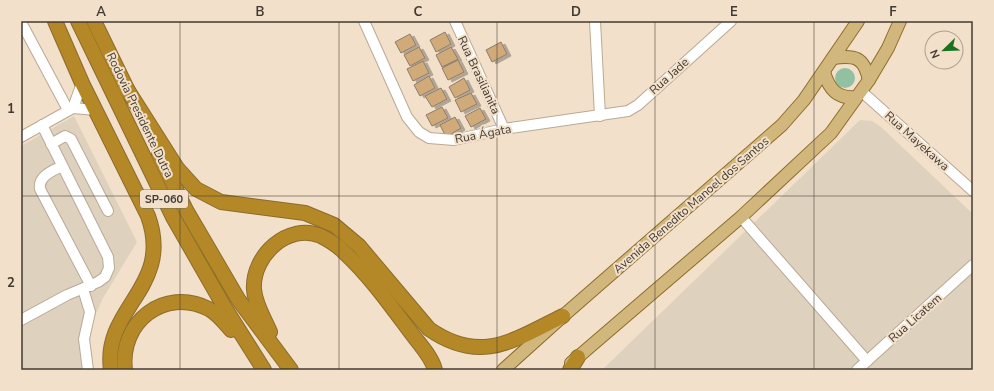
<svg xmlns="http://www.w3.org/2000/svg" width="994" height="391" font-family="'Nunito Sans',sans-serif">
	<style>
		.industrial { fill: #ded2be }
		.green { fill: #92c1a2 }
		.building { fill: #d0aa79; stroke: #8b7b67; filter: url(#shadow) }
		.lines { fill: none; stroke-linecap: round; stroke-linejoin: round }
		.minor-casing { stroke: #baa994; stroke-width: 12 }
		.major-casing { stroke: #8c6c2b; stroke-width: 14 }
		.highway-casing { stroke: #8c6c2b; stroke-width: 16 }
		.minor { stroke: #fff; stroke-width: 10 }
		.major { stroke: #d2b77d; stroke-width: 12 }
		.highway { stroke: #b48727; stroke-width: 14 }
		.grid { fill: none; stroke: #423b33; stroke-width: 1; stroke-opacity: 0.55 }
		.labels { text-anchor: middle; stroke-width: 4; stroke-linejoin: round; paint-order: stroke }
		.shield { fill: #f2e0ca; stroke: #776c60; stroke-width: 1 }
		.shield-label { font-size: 11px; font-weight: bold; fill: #423b33 }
		.street-label { font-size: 12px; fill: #423b33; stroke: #f2e0ca }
		.neatline { fill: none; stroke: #423b33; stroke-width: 1.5 }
		.grid-label { font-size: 13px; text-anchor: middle; font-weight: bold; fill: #423b33 }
	</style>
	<defs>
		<filter id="shadow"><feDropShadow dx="4" dy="2" stdDeviation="0" flood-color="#0004"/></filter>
	</defs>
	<rect width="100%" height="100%" fill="#f2e0ca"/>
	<!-- industrial -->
	<g class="industrial">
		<polygon points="74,116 137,242 103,298 85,338 90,370 21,370 21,146"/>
		<polygon points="860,120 872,121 881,127 973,214 973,370 602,370"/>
	</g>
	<!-- green -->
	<circle class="green" cx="845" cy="78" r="10"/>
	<!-- building -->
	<g class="building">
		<polygon points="445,32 451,44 436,52 430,40"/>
		<polygon points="410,34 416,45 401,53 395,42"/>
		<polygon points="501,42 507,54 492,62 486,50"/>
		<polygon points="419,47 425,58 410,66 404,55"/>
		<polygon points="451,47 458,59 442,67 436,55"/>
		<polygon points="458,60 464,72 448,80 442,68"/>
		<polygon points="423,61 429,73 413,81 407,69"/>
		<polygon points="429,76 435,88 420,96 414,85"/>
		<polygon points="464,78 470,90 455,98 449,87"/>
		<polygon points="441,88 447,99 432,107 425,96"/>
		<polygon points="471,93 477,104 461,112 455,100"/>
		<polygon points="442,107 448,118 432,126 426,115"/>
		<polygon points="480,108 486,119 471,127 465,116"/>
		<polygon points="455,117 461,128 446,137 440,125"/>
	</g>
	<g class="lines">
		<!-- minor casing -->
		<g class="minor-casing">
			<g id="minor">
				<polyline points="364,21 407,117 419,132 429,138 454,140 504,129 628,111 638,105 731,21"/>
				<polyline points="455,21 504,129"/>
				<polyline points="595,21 600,116"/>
				<polyline points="21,22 68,110"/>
				<polyline points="861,91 973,191"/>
				<polyline points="73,108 96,110"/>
				<polyline points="21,137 73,108 82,83"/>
				<polyline points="51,144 65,136 71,139 108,211"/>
				<path d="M 62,166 C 52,171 38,176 40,189 L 91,286"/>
				<polyline points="741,217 867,361"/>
				<polyline points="83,289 90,312 84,339 88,370"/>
				<polyline points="21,320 67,295 98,282 105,277 109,268 108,257 42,125"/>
				<polyline points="857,370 973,265"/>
			</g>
		</g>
		<!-- major casing -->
		<g class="major-casing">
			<g id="major">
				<path d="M 833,58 C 855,55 864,57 869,80"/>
				<path d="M 824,72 C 829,89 837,99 856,97"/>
				<polyline points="571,363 741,217 831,133 869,80 888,48 900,21"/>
				<polyline points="503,370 563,316 782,125 804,100 858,21"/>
			</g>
		</g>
		<!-- highway casing -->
		<g class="highway-casing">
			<g id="highway">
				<path d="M 55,21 L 82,83 L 148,216 C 174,288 102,307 111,370"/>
				<polyline points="78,21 173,217 225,308 264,370"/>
				<polyline points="94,21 129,93"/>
				<path d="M 125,86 L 177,168 L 196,189 L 221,202 L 305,213 L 334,225 L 359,246 L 429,329 C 481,365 514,340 563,316"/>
				<polyline points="159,155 186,210 238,299 291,370"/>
				<path d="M 270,332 C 264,318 255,304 254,289 C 252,256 288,222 321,236 C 329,240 338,246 344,252 C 370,276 391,306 412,334 C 420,345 432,357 435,370"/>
				<path d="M 125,370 C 119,323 164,286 209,309 C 218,314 224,322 231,330"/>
				<polyline points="570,370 578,357"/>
			</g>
		</g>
		<!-- minor -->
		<use href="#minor" class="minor"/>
		<!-- major -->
		<use href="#major" class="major"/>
		<!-- highway -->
		<use href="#highway" class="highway"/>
	</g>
	<!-- grid -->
	<path class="grid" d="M 180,21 L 180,370M 339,21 L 339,370M 497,21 L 497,370M 655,21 L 655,370M 814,21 L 814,370M 21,196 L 973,196"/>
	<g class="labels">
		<!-- shield labels -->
		<rect class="shield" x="140" y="190" width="48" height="18" rx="3"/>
		<g class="shield-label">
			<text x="164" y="203">SP-060</text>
		</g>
		<!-- street labels -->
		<g class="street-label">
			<text transform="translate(479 75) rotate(65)" y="4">Rua Brasilianita</text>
			<text transform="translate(669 76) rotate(-42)" y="4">Rua Jade</text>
			<text transform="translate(140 115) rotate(64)" y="4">Rodovia Presidente Dutra</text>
			<text transform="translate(483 134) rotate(-11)" y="4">Rua Ágata</text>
			<text transform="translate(917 141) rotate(42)" y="4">Rua Mayekawa</text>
			<text transform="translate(691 205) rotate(-41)" y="4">Avenida Benedito Manoel dos Santos</text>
			<text transform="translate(915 318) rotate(-42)" y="4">Rua Licatem</text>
		</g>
	</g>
	<!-- border -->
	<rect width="994" height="391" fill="none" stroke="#f2e0ca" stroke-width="44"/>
	<!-- north arrow -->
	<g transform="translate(944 50) rotate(247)"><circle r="19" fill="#f2e0ca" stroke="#ac9e8e"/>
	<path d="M0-3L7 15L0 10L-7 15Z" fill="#19721e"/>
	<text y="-6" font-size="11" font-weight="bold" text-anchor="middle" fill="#423b33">N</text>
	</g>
	<rect x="22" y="22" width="950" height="347" class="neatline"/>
	<g class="grid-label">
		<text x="101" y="16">A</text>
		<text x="260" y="16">B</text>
		<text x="418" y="16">C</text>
		<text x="576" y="16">D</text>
		<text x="734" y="16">E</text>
		<text x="893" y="16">F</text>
		<text x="11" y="113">1</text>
		<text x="11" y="287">2</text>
	</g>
</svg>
